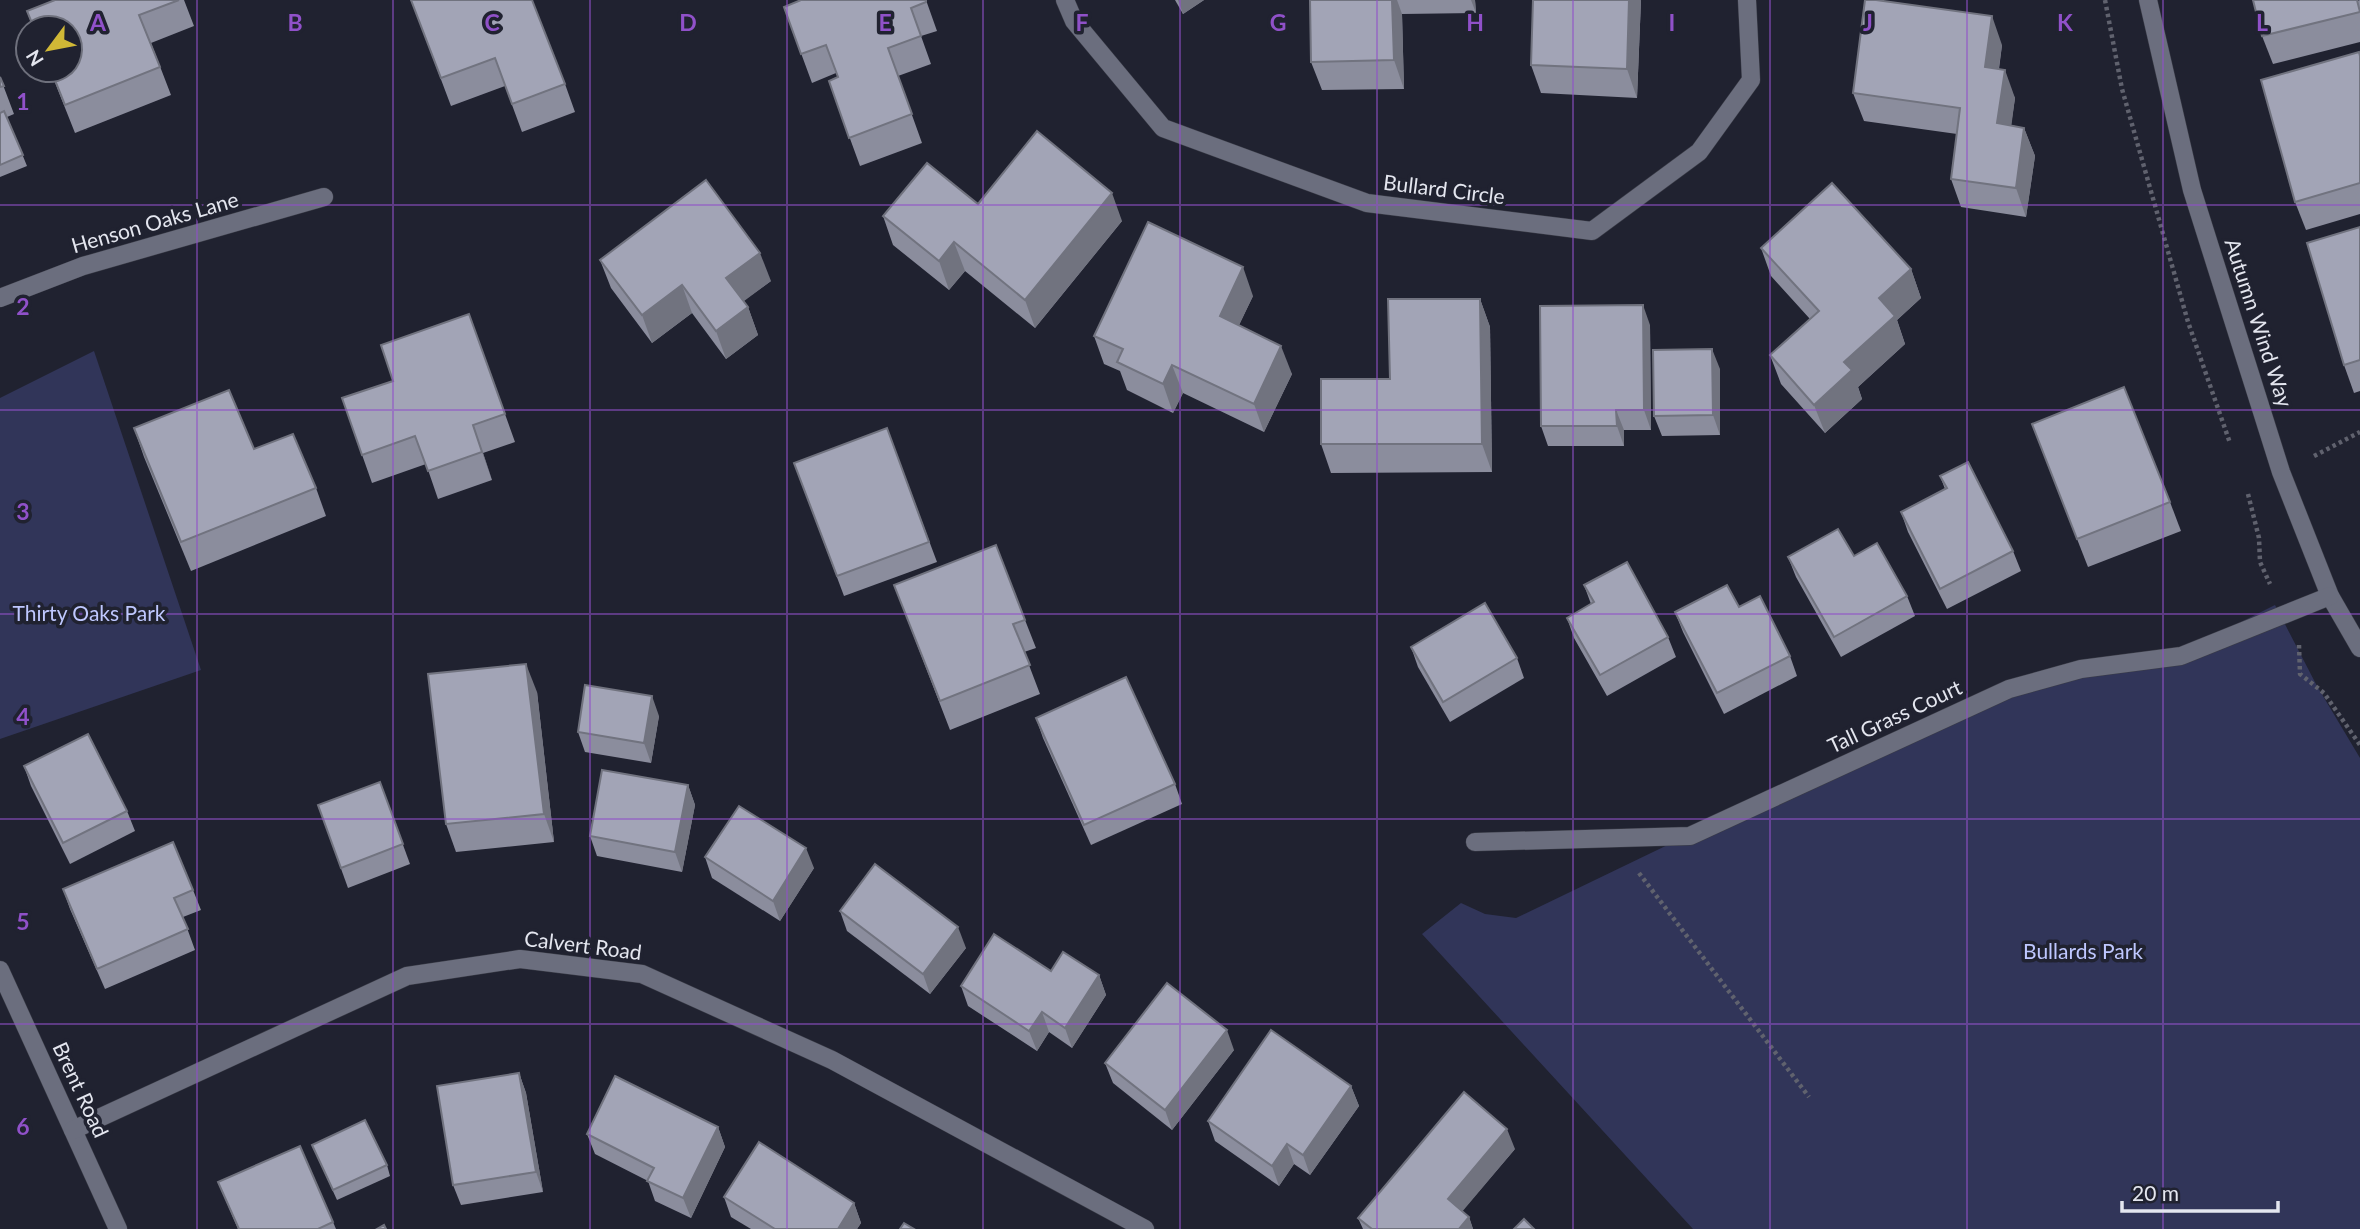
<svg xmlns="http://www.w3.org/2000/svg" width="2360" height="1229" font-family="Lato,sans-serif">
	<style>
		.green { fill: #313559 }
		.lines { fill: none; stroke-linecap: round; stroke-linejoin: round }
		.minor-casing { stroke: #3a3c47; stroke-width: 19 }
		.path { stroke: #60626e; stroke-width: 4.5; stroke-dasharray: 3.5 3.5; stroke-linecap: butt }
		.minor { stroke: #6b6e7e; stroke-width: 18 }
		.wall { fill: #8b8d9d }
		.shaded-wall { fill: #71737f }
		.building { fill: #a2a4b6; stroke: #71737f; stroke-width: 2 }
		.grid { fill: none; stroke: #9051c9; stroke-width: 2; stroke-opacity: 0.55 }
		.labels { text-anchor: middle; stroke-width: 7; stroke-linejoin: round; paint-order: stroke }
		.street-label { font-size: 21px; fill: #e4e6ef; stroke: #202230 }
		.park-label { font-size: 21px; fill: #bec7fe; stroke: #202230 }
		.grid-label { font-size: 23px; text-anchor: middle; font-weight: bold; fill: #9051c9; stroke: #202230; stroke-width: 7; stroke-linejoin: round; paint-order: stroke }
	</style>
	<rect width="100%" height="100%" fill="#202230"/>
	<!-- green -->
	<g class="green">
		<polygon points="94,351 201,670 0,739 0,398"/>
		<polygon points="2275,605 2317,686 2360,758 2360,1229 1693,1229 1422,934 1461,903 1485,914 1516,918 1983,693 2166,652 2213,636"/>
	</g>
	<g class="lines">
		<!-- minor casing -->
		<g class="minor-casing">
			<g id="minor">
				<polyline points="1065,0 1074,21 1163,128 1367,203 1592,231 1699,152 1751,80 1747,0"/>
				<polyline points="2148,0 2192,190 2281,472 2330,596 2360,648"/>
				<polyline points="0,298 83,266 324,197"/>
				<polyline points="1475,842 1690,836 2009,689 2081,669 2181,656 2330,596"/>
				<polyline points="0,970 118,1229"/>
				<polyline points="73,1130 407,976 520,959 642,974 832,1060 1145,1229"/>
			</g>
		</g>
		<!-- path -->
		<g class="path">
			<polyline points="2105,0 2122,89 2188,322 2230,443"/>
			<polyline points="2314,456 2360,432"/>
			<polyline points="2248,494 2259,538 2260,562 2270,584"/>
			<polyline points="2299,645 2300,674 2324,693 2360,745"/>
			<polyline points="1639,873 1809,1097"/>
		</g>
		<!-- minor -->
		<use href="#minor" class="minor"/>
	</g>
	<!-- wall -->
	<g class="wall">
		<polygon points="55,0 184,0 194,26 151,43 171,95 75,133 50,70 70,70 70,28 33,28 27,11"/>
		<polygon points="411,0 565,84 575,112 522,132 505,86 451,106"/>
		<polygon points="926,0 937,31 921,36 931,64 898,76 922,143 860,166 829,81 838,77 836,73 812,83 784,7"/>
		<polygon points="1175,0 1204,0 1183,14"/>
		<polygon points="1310,0 1475,0 1476,13 1402,14 1404,89 1322,90 1311,62"/>
		<polygon points="1641,0 1637,98 1541,93 1531,65"/>
		<polygon points="2360,0 2360,42 2273,64 2262,36"/>
		<polygon points="2002,45 1999,69 2015,98 2011,125 2024,128 2035,156 2026,217 1961,207 1951,179 1957,134 1864,121 1853,93"/>
		<polygon points="2360,56 2360,214 2306,230 2295,202"/>
		<polygon points="0,77 14,114 7,117 27,166 0,177"/>
		<polygon points="978,204 1122,221 1035,328 965,271 949,290 893,245 883,216"/>
		<polygon points="2360,227 2360,391 2354,393 2344,365"/>
		<polygon points="1761,248 1911,269 1921,298 1897,320 1905,344 1858,387 1862,399 1825,433 1781,384 1770,355 1810,319 1771,276"/>
		<polygon points="600,260 771,281 743,301 748,307 758,335 726,359 692,313 652,343 611,288"/>
		<polygon points="1253,296 1239,325 1292,374 1264,432 1183,393 1173,413 1127,390 1120,371 1104,364 1094,336"/>
		<polygon points="1480,299 1490,327 1492,472 1331,473 1321,444 1390,379"/>
		<polygon points="469,314 515,442 483,453 492,480 438,499 426,464 372,483 342,398 393,381"/>
		<polygon points="1650,325 1651,430 1624,430 1624,446 1548,446 1541,426"/>
		<polygon points="1720,369 1720,435 1662,436 1654,416"/>
		<polygon points="2032,424 2170,502 2181,531 2088,567"/>
		<polygon points="134,428 254,449 316,488 326,516 191,571 144,457"/>
		<polygon points="887,428 937,562 844,596 794,463"/>
		<polygon points="1940,476 2013,551 2021,571 1947,609 1908,532 1901,512 1945,489"/>
		<polygon points="1854,556 1907,596 1915,616 1841,657 1796,577 1788,557"/>
		<polygon points="894,585 1025,620 1036,648 1024,652 1040,694 950,730"/>
		<polygon points="1584,585 1668,637 1676,657 1607,696 1574,638 1567,618 1591,604"/>
		<polygon points="1739,607 1790,656 1797,676 1724,714 1683,632 1675,612"/>
		<polygon points="1411,647 1517,658 1524,678 1450,722 1418,667"/>
		<polygon points="537,692 554,842 456,852 446,824"/>
		<polygon points="659,716 651,763 585,752 578,732"/>
		<polygon points="1036,718 1175,784 1182,804 1091,845 1043,738"/>
		<polygon points="24,766 127,811 135,831 70,864 31,786"/>
		<polygon points="380,782 410,864 348,888 318,805"/>
		<polygon points="688,785 695,805 682,872 597,856 590,836"/>
		<polygon points="705,857 814,868 780,921 712,878"/>
		<polygon points="63,889 193,890 201,910 183,917 195,950 105,989 70,909"/>
		<polygon points="840,911 966,948 930,994 847,931"/>
		<polygon points="1051,971 1099,975 1106,995 1072,1048 1049,1032 1037,1051 968,1006 961,986"/>
		<polygon points="1234,1050 1172,1130 1113,1083 1105,1063"/>
		<polygon points="519,1073 526,1093 543,1192 461,1205 453,1185"/>
		<polygon points="1351,1086 1359,1106 1310,1175 1294,1164 1279,1186 1215,1141 1208,1121"/>
		<polygon points="718,1127 725,1147 691,1218 655,1201 648,1181 595,1154 587,1134"/>
		<polygon points="312,1145 387,1165 390,1176 337,1200"/>
		<polygon points="1515,1149 1462,1211 1469,1217 1473,1229 1363,1229 1358,1218"/>
		<polygon points="218,1182 333,1222 336,1229 238,1229"/>
		<polygon points="724,1197 854,1203 861,1223 857,1229 751,1229 731,1217"/>
	</g>
	<!-- shaded-wall -->
	<g class="shaded-wall">
		<polygon points="1178,0 1204,0 1183,14"/>
		<polygon points="1392,0 1397,0 1402,14 1404,89 1394,60"/>
		<polygon points="1471,0 1475,0 1476,13"/>
		<polygon points="1629,0 1641,0 1637,98 1627,69"/>
		<polygon points="1992,16 2002,45 1995,95 1985,67"/>
		<polygon points="2005,70 2015,98 2008,151 1997,123"/>
		<polygon points="2024,128 2035,156 2026,217 2016,188"/>
		<polygon points="1112,193 1122,221 1035,328 1025,300"/>
		<polygon points="954,242 965,271 949,290 939,261"/>
		<polygon points="760,253 771,281 736,307 726,278"/>
		<polygon points="1243,267 1253,296 1230,344 1220,316"/>
		<polygon points="1911,269 1921,298 1897,320 1905,344 1858,387 1862,399 1825,433 1814,405 1844,362 1879,298"/>
		<polygon points="682,285 692,313 652,343 642,315"/>
		<polygon points="1480,299 1490,327 1492,472 1482,444"/>
		<polygon points="1643,305 1650,325 1651,430 1644,410"/>
		<polygon points="748,307 758,335 726,359 716,331"/>
		<polygon points="1281,346 1292,374 1264,432 1254,404"/>
		<polygon points="1712,349 1720,369 1720,435 1713,415"/>
		<polygon points="1172,365 1183,393 1173,413 1163,384"/>
		<polygon points="1616,410 1624,430 1624,446 1617,426"/>
		<polygon points="473,425 483,453 492,480 482,452"/>
		<polygon points="526,664 537,692 554,842 544,814"/>
		<polygon points="652,696 659,716 651,763 644,743"/>
		<polygon points="688,785 695,805 682,872 675,852"/>
		<polygon points="806,848 814,868 780,921 773,901"/>
		<polygon points="958,927 966,948 930,994 923,974"/>
		<polygon points="1099,975 1106,995 1072,1048 1065,1028"/>
		<polygon points="1042,1012 1049,1032 1037,1051 1029,1031"/>
		<polygon points="1227,1030 1234,1050 1172,1130 1165,1110"/>
		<polygon points="519,1073 526,1093 543,1192 536,1172"/>
		<polygon points="1351,1086 1359,1106 1310,1175 1303,1155"/>
		<polygon points="718,1127 725,1147 691,1218 683,1198"/>
		<polygon points="1507,1129 1515,1149 1456,1219 1448,1199"/>
		<polygon points="1287,1144 1294,1164 1279,1186 1272,1166"/>
		<polygon points="854,1203 861,1223 857,1229 838,1229"/>
		<polygon points="1469,1217 1473,1229 1459,1229"/>
	</g>
	<!-- building -->
	<g class="building">
		<polygon points="55,0 179,0 139,15 160,67 65,105 51,70 70,70 70,28 34,28 27,11"/>
		<polygon points="411,0 532,0 565,84 512,104 495,58 441,78"/>
		<polygon points="801,0 926,0 926,2 911,8 921,36 888,48 912,114 849,138 829,81 838,77 826,45 801,54 784,7"/>
		<polygon points="1310,0 1392,0 1394,60 1311,62"/>
		<polygon points="1533,0 1629,0 1627,69 1531,65"/>
		<polygon points="1865,0 1876,0 1992,16 1985,67 2005,70 1997,123 2024,128 2016,188 1951,179 1960,108 1853,93"/>
		<polygon points="2253,0 2357,0 2360,12 2262,36"/>
		<polygon points="2359,52 2360,56 2360,183 2295,202 2261,80"/>
		<polygon points="0,77 4,86 0,87"/>
		<polygon points="4,111 23,155 0,165 0,113"/>
		<polygon points="1037,131 1112,193 1025,300 954,242 939,261 883,216 927,163 978,204"/>
		<polygon points="706,180 760,253 726,278 748,307 716,331 682,285 642,315 600,260"/>
		<polygon points="1832,183 1911,269 1879,298 1895,316 1844,362 1852,370 1814,405 1770,355 1819,311 1761,248"/>
		<polygon points="1148,222 1243,267 1220,316 1281,346 1254,404 1172,365 1163,384 1117,362 1123,349 1094,336"/>
		<polygon points="2360,227 2360,360 2344,365 2307,243"/>
		<polygon points="1388,299 1480,299 1482,444 1321,444 1321,379 1390,379"/>
		<polygon points="1643,305 1644,410 1616,410 1617,426 1541,426 1540,306"/>
		<polygon points="469,314 505,414 473,425 482,452 428,471 415,436 362,455 342,398 393,381 381,345"/>
		<polygon points="1712,349 1713,415 1654,416 1653,350"/>
		<polygon points="2124,387 2170,502 2077,539 2032,424"/>
		<polygon points="229,390 254,449 293,434 316,488 181,542 134,428"/>
		<polygon points="887,428 929,542 837,576 794,463"/>
		<polygon points="1968,462 2013,551 1940,589 1901,512 1947,488 1940,476"/>
		<polygon points="1838,529 1854,556 1877,543 1907,596 1834,637 1788,557"/>
		<polygon points="996,545 1025,620 1013,624 1030,665 940,701 894,585"/>
		<polygon points="1627,562 1668,637 1600,675 1567,618 1594,602 1584,585"/>
		<polygon points="1727,585 1739,607 1760,596 1790,656 1717,693 1675,612"/>
		<polygon points="1485,603 1517,658 1443,702 1411,647"/>
		<polygon points="526,664 544,814 446,824 428,674"/>
		<polygon points="1126,677 1175,784 1084,825 1036,718"/>
		<polygon points="585,685 652,696 644,743 578,732"/>
		<polygon points="88,734 127,811 63,843 24,766"/>
		<polygon points="602,770 688,785 675,852 590,836"/>
		<polygon points="380,782 403,844 341,868 318,805"/>
		<polygon points="739,806 806,848 773,901 705,857"/>
		<polygon points="173,842 193,890 174,898 188,929 97,969 63,889"/>
		<polygon points="875,864 958,927 923,974 840,911"/>
		<polygon points="994,934 1051,971 1063,952 1099,975 1065,1028 1042,1012 1029,1031 961,986"/>
		<polygon points="1167,983 1227,1030 1165,1110 1105,1063"/>
		<polygon points="1271,1030 1351,1086 1303,1155 1287,1144 1272,1166 1208,1121"/>
		<polygon points="519,1073 536,1172 453,1185 437,1086"/>
		<polygon points="615,1076 718,1127 683,1198 647,1181 654,1168 587,1134"/>
		<polygon points="1464,1092 1507,1129 1448,1199 1469,1217 1459,1229 1372,1229 1358,1218"/>
		<polygon points="365,1120 387,1165 333,1190 312,1145"/>
		<polygon points="759,1142 854,1203 838,1229 775,1229 724,1197"/>
		<polygon points="300,1146 333,1222 318,1229 239,1229 218,1182"/>
		<polygon points="1524,1219 1534,1229 1514,1229"/>
		<polygon points="904,1223 914,1229 900,1229"/>
		<polygon points="384,1225 386,1229 377,1229"/>
	</g>
	<!-- grid -->
	<path class="grid" d="M 197,0 L 197,1229M 393,0 L 393,1229M 590,0 L 590,1229M 787,0 L 787,1229M 983,0 L 983,1229M 1180,0 L 1180,1229M 1377,0 L 1377,1229M 1573,0 L 1573,1229M 1770,0 L 1770,1229M 1967,0 L 1967,1229M 2163,0 L 2163,1229M 0,205 L 2360,205M 0,410 L 2360,410M 0,614 L 2360,614M 0,819 L 2360,819M 0,1024 L 2360,1024"/>
	<g class="labels">
		<!-- street labels -->
		<g class="street-label">
			<text transform="translate(1444 190) rotate(7)" y="7">Bullard Circle</text>
			<text transform="translate(155 223) rotate(-16)" y="7">Henson Oaks Lane</text>
			<text transform="translate(2258 323) rotate(72)" y="7">Autumn Wind Way</text>
			<text transform="translate(1895 717) rotate(-25)" y="7">Tall Grass Court</text>
			<text transform="translate(583 946) rotate(7)" y="7">Calvert Road</text>
			<text transform="translate(80 1090) rotate(65)" y="7">Brent Road</text>
		</g>
		<!-- park labels -->
		<g class="park-label">
			<text x="89" y="621">Thirty Oaks Park</text>
			<text x="2083" y="959">Bullards Park</text>
		</g>
	</g>
	<g class="grid-label">
		<text x="98" y="31">A</text>
		<text x="295" y="31">B</text>
		<text x="492" y="31">C</text>
		<text x="688" y="31">D</text>
		<text x="885" y="31">E</text>
		<text x="1082" y="31">F</text>
		<text x="1278" y="31">G</text>
		<text x="1475" y="31">H</text>
		<text x="1672" y="31">I</text>
		<text x="1868" y="31">J</text>
		<text x="2065" y="31">K</text>
		<text x="2262" y="31">L</text>
		<text x="23" y="110">1</text>
		<text x="23" y="315">2</text>
		<text x="23" y="520">3</text>
		<text x="23" y="725">4</text>
		<text x="23" y="930">5</text>
		<text x="23" y="1135">6</text>
	</g>
	<!-- north arrow -->
	<g transform="translate(49 49) rotate(238)"><circle r="33" fill="#202230" stroke="#6e707c" stroke-width="2"/>
	<path d="M0-5L12 26L0 18L-12 26Z" fill="#d0b836"/>
	<text y="-10" font-size="19" font-weight="bold" text-anchor="middle" fill="#e4e6ef">N</text>
	</g>
	<!-- scale -->
	<path d="M2122 1201v10h156v-10" fill="none" stroke="#e4e6ef" stroke-width="3.5"/>
	<text x="2132" y="1201" font-size="21" fill="#e4e6ef" stroke="#202230" stroke-width="5" paint-order="stroke">20 m</text>
</svg>
